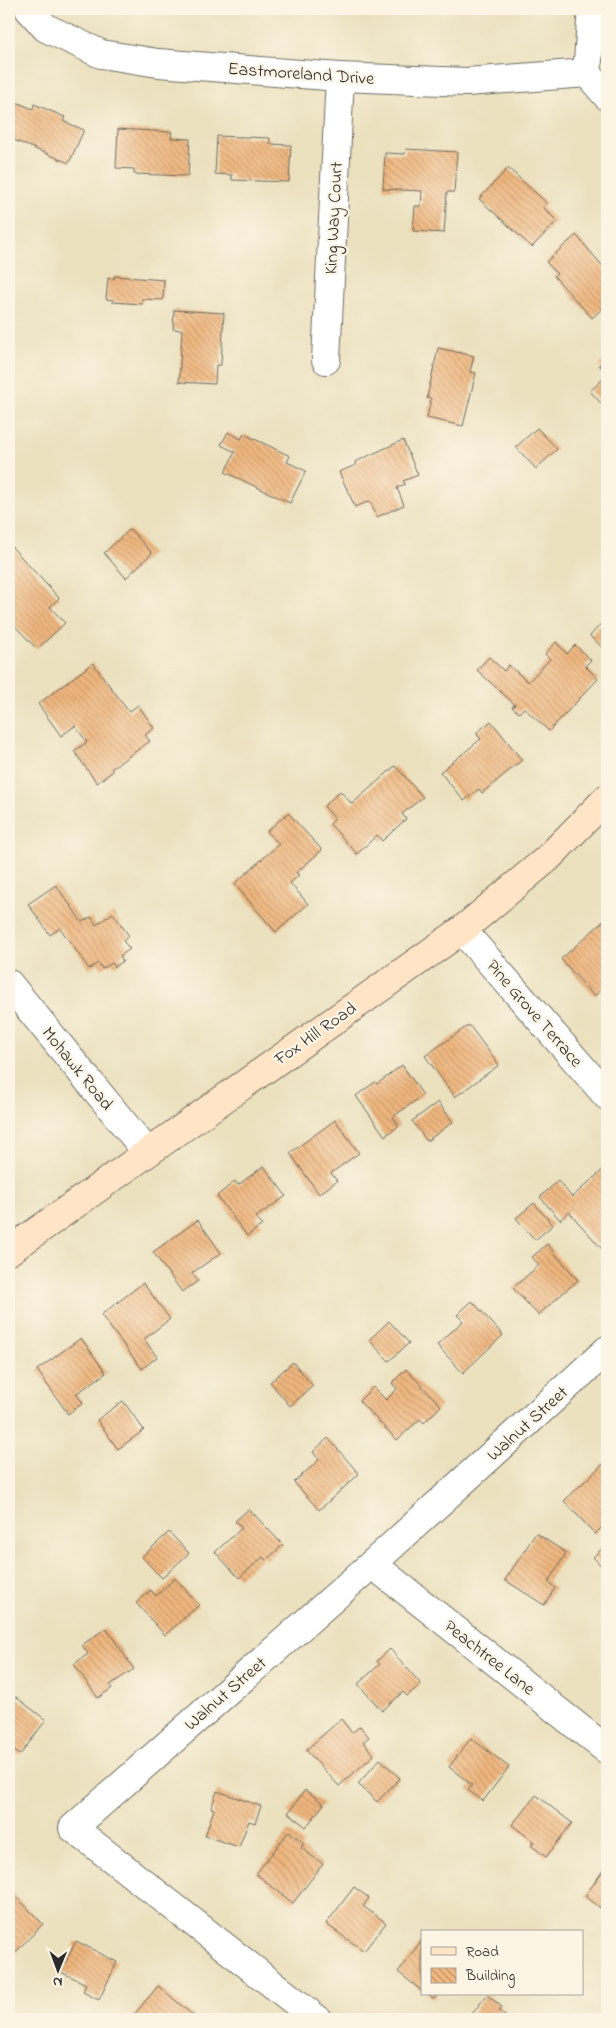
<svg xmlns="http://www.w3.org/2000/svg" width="616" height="2028" font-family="'Indie Flower',sans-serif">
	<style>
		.building { fill: url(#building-back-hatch) }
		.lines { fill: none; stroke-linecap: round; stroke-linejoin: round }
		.minor-casing { stroke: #6e6b5f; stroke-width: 30 }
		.secondary-casing { stroke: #6e6b5f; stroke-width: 30 }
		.minor { stroke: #fff; stroke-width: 28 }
		.secondary { stroke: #ffe4c6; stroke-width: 28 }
		.labels { text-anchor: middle; stroke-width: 4.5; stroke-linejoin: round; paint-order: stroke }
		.street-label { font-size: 18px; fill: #2b2b2b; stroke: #fcf5e5 }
	</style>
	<defs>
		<pattern id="building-back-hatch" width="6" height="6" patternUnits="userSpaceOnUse" patternTransform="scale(1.25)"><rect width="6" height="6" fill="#f0b77f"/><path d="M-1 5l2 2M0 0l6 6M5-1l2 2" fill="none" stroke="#c39568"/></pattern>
	</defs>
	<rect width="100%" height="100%" fill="#fcf5e5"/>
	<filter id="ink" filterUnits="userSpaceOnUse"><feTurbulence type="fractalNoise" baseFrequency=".02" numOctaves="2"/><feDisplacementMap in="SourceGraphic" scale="10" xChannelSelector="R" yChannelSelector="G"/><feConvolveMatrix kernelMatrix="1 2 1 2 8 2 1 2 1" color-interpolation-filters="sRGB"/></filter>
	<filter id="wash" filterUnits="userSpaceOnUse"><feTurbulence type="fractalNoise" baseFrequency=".0096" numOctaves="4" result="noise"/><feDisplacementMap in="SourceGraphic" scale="20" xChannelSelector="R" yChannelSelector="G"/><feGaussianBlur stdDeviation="1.12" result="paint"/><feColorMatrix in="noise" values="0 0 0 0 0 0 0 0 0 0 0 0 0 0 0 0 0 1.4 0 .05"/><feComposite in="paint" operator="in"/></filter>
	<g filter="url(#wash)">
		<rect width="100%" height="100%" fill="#ebe1bf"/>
		<g id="blocks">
			<!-- building -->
			<g class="building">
				<polygon points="16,102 33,109 34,104 65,117 63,121 84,130 69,163 9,138 9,120"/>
				<polygon points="118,129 172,132 171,138 190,139 188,176 134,174 134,169 116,168"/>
				<polygon points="217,136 270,138 270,144 291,145 289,182 232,180 232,175 215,174"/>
				<polygon points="406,149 457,152 454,192 447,192 444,233 413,231 415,206 421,206 422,191 383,189 385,153 405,154"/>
				<polygon points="508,168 547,203 543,207 557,221 532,247 479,199"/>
				<polygon points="576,235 607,271 607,304 592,318 554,276 557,274 546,262"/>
				<polygon points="114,276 164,280 163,300 142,299 142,304 112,302 113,300 106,299 108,278 114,279"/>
				<polygon points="174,310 224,313 221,365 216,365 215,384 179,382 182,330 173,329"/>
				<polygon points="438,348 474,356 470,372 476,373 463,426 427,418 431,399 427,398"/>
				<polygon points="607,358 607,374 599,365"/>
				<polygon points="603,379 606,382 607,380 607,410 590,391"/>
				<polygon points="537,428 557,449 536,469 516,447"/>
				<polygon points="228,432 241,439 244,434 290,456 287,462 306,471 290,503 225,472 235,452 221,445"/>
				<polygon points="403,440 418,475 403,481 405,484 397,488 404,505 377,517 370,501 355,507 339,472 356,465 355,462"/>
				<polygon points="130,529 152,553 126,578 104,553"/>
				<polygon points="9,544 59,598 50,607 65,623 37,649 9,620"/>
				<polygon points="607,617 607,652 590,636"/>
				<polygon points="556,642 567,654 575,645 591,660 585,666 598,679 549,731 524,708 519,713 512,707 515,705 477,670 489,657 504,671 509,665 528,682 550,659 545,654"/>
				<polygon points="93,663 129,712 138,705 154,728 145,735 150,741 111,769 113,771 97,783 74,751 87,742 75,726 61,736 38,704"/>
				<polygon points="491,721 522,760 482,793 479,789 464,801 440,772 481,739 476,733"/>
				<polygon points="395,766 423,797 402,814 406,819 382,841 377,835 357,854 330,824 335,819 324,806 340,791 352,804"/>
				<polygon points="288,813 322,850 296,873 299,875 290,883 308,904 276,932 234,884 279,844 267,831"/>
				<polygon points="56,885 82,922 91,917 96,925 113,913 129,936 123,941 130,949 120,956 123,961 115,967 112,963 102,969 98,963 89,969 60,928 50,935 28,904"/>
				<polygon points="607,918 607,972 604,974 607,978 607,985 594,996 561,959"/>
				<polygon points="469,1025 499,1065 455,1097 425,1056"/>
				<polygon points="402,1065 423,1095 393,1117 399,1126 385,1136 356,1096 375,1082 377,1084"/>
				<polygon points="438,1102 453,1122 427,1141 412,1121"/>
				<polygon points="335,1120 359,1153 331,1173 337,1181 319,1194 290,1153"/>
				<polygon points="264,1166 286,1196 256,1217 262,1225 247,1236 217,1196 235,1181 238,1185"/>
				<polygon points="606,1167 607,1169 607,1245 602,1249 569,1212 560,1220 540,1197 558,1181 572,1197"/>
				<polygon points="534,1203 553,1225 535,1240 516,1218"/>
				<polygon points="198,1220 221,1253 192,1273 198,1281 182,1292 153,1252"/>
				<polygon points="547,1244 578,1280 538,1315 513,1288 539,1265 532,1257"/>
				<polygon points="143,1283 170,1319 144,1339 157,1357 142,1369 101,1315"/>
				<polygon points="472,1301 503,1335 463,1373 437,1345 463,1321 457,1315"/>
				<polygon points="389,1321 409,1343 389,1361 369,1340"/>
				<polygon points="81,1338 106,1373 76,1394 83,1403 68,1414 37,1370"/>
				<polygon points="293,1362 313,1386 290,1406 270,1382"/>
				<polygon points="406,1369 441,1406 424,1423 420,1419 397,1440 359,1401 373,1387 386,1400 397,1389 392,1383"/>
				<polygon points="123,1401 144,1430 118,1449 97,1420"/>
				<polygon points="328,1438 359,1474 319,1510 294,1482 319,1460 313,1452"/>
				<polygon points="603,1464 607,1469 607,1510 602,1515 607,1522 595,1534 564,1501"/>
				<polygon points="249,1509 283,1545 266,1560 263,1557 239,1578 215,1552 242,1528 235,1521"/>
				<polygon points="169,1532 189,1553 162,1578 142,1557"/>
				<polygon points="536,1533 566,1553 548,1582 555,1588 544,1605 505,1580"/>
				<polygon points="607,1544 607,1572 593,1557"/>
				<polygon points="175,1578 199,1605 165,1635 136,1603 151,1590 156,1596"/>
				<polygon points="106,1628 134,1669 110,1685 112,1688 98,1698 74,1664 88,1654 82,1645"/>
				<polygon points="390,1649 421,1684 407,1696 403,1692 382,1711 358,1684 380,1664 377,1661"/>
				<polygon points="16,1697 46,1720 20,1755 9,1747 9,1708"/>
				<polygon points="341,1719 352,1733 360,1726 369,1737 363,1742 374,1755 339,1786 306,1750"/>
				<polygon points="471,1738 509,1767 483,1801 468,1790 472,1785 449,1767"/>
				<polygon points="380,1759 400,1778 377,1802 358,1784"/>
				<polygon points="305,1790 324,1804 306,1827 288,1813"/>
				<polygon points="217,1791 261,1806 255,1823 249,1821 239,1847 205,1836 214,1809 211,1808"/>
				<polygon points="536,1795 572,1823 546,1857 531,1845 534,1842 512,1825"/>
				<polygon points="289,1831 304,1843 301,1848 323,1864 293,1903 256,1874"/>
				<polygon points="607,1865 607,1913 585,1896"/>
				<polygon points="354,1887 369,1898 363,1906 386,1923 364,1951 326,1924"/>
				<polygon points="11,1892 43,1924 9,1959 9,1893"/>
				<polygon points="422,1940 422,1991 398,1972"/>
				<polygon points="76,1941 117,1962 99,2000 83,1992 86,1984 61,1972"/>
				<polygon points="158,1986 194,2016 191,2019 137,2019 133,2016"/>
				<polygon points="427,1994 437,1994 434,1999"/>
				<polygon points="487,1995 502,2007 499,2011 509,2019 468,2019"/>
			</g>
		</g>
	</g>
	<g filter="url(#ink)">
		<use href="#blocks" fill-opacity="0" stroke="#6e6b5f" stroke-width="1"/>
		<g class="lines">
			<!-- minor casing -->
			<g class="minor-casing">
				<g id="minor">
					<polyline points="29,9 46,28 101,54 158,63 340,77 467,82 587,73"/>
					<polyline points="587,73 592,9"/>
					<polyline points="587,73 607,96"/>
					<polyline points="326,360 340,77"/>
					<polyline points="462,930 607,1096"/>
					<polyline points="9,984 147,1152"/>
					<polyline points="372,1564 607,1750"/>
					<polyline points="317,2019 73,1828 372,1564 607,1350"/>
				</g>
			</g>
			<!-- secondary casing -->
			<g class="secondary-casing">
				<polyline id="secondary" points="9,1251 462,930 548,858 607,798"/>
			</g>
			<!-- minor -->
			<use href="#minor" class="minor"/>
			<!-- secondary -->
			<use href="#secondary" class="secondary"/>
		</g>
	</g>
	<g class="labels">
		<!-- street labels -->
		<g class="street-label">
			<text transform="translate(301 73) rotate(4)" y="6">Eastmoreland Drive</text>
			<text transform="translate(333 218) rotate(-87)" y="6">King Way Court</text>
			<text transform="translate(535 1013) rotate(49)" y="6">Pine Grove Terrace</text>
			<text transform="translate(315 1033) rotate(-35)" y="6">Fox Hill Road</text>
			<text transform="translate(78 1068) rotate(51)" y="6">Mohawk Road</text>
			<text transform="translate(527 1423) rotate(-42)" y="6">Walnut Street</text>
			<text transform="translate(490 1657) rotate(38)" y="6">Peachtree Lane</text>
			<text transform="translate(225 1693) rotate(-41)" y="6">Walnut Street</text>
		</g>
	</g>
	<!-- margin -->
	<rect width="616" height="2028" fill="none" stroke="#fcf5e5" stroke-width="30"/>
	<!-- legend -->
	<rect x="421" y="1930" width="162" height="65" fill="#fcf5e5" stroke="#a8a49b"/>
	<rect x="431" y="1947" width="25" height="8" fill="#ffe4c6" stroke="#a8a49b"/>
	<text x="466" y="1956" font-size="15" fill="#2b2b2b">Road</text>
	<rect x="431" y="1968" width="25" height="15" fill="url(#building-back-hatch)" stroke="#a8a49b"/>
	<text x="466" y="1980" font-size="15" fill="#2b2b2b">Building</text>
	<!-- north arrow -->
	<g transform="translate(58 1970) rotate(181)" stroke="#fcf5e5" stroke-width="4" paint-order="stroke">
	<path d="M0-4L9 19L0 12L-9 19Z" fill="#2b2b2b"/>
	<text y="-8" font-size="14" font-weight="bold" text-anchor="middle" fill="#2b2b2b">N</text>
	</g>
</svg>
